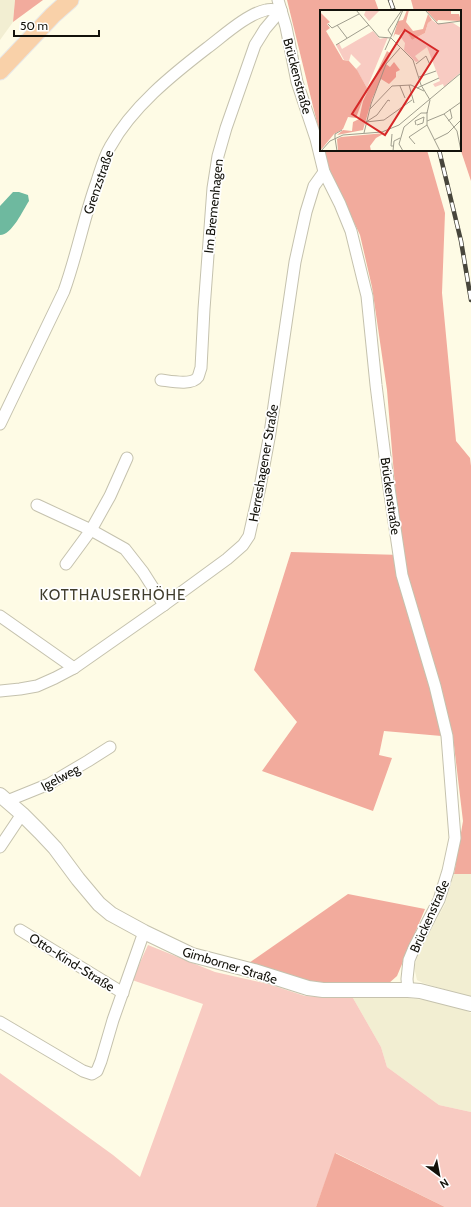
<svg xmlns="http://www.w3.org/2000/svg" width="471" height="1207" font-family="Cabin,sans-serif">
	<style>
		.built { fill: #f2eed2 }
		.green { fill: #f8cbc2 }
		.forest { fill: #f2ab9d }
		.water { fill: #6eb99f }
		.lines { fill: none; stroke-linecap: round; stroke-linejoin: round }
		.minor-casing { stroke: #c5c2ae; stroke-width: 13 }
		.tertiary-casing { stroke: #c5c2ae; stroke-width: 16 }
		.primary-casing { stroke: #e7e7e7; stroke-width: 19 }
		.minor { stroke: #fff; stroke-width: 11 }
		.tertiary { stroke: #fff; stroke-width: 14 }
		.primary { stroke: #f9d1a9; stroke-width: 17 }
		.rail-casing { stroke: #48463c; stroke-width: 4.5 }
		.rail { stroke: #fff; stroke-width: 3; stroke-dasharray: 9; stroke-linecap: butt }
		.labels { text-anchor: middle; stroke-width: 3.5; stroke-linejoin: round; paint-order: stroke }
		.street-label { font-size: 13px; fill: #13120b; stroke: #fff }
		.quarter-label { font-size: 15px; letter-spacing: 1px; fill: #403d2c; stroke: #fff }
		.inset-road { fill: none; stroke: #a09e8e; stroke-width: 1 }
		.view { fill: #d62828; fill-opacity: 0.15; stroke: #d62828; stroke-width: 2 }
		.inset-edge { fill: none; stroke: #13120b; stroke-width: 2 }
	</style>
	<rect width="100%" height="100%" fill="#fefbe5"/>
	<!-- built -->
	<g class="built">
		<polygon points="0,0 15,0 13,22 0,40"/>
		<polygon points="454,874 471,874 471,997 423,983 417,980 414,967 420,950 445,904"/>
		<polygon points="353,998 408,998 450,1003 471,1013 471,1112 439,1105 387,1067 381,1047"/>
	</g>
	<!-- green -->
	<polygon class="green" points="148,945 215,972 268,984 305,996 353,998 381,1047 387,1067 439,1105 471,1112 471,1207 445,1207 336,1153 316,1207 0,1207 0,1073 113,1155 140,1177 203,1004 132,980"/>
	<!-- forest -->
	<g class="forest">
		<polygon points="15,0 43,0 13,22"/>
		<polygon points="287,0 375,0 379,11 321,11 321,139"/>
		<polygon points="411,0 471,0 471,181 460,148 460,11 414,11"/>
		<polygon points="324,150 427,150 445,213 442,293 456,441 470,458 471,466 471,874 454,874 463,821 453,737 384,731 379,755 392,758 373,811 262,771 297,722 254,670 291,552 402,555 394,475 387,390 372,287 360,235 330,172"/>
		<polygon points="348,894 425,909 397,976 388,984 314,982 249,963"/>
		<polygon points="335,1153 445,1207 316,1207"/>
	</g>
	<!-- water -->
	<path class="water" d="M 13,192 L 19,192 L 28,195 L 29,201 C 23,210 12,235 0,235 L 0,206 Z"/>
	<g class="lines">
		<!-- minor casing -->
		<g class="minor-casing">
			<g id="minor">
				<polyline points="278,0 286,27 297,82 316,139 324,172 340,204 351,231 363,280 367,296 376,385 388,481 402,575 435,686 447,736 455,838 448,871 439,900 414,948 409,960 407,979 408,990"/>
				<path d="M 161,380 C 170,381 192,386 198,377 C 199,375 200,370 201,368 L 204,309 L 213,188 L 218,156 L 226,128 L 255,45 L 265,29 L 281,10"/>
				<path d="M 0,424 L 64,291 C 77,255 84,217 97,181 C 101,169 104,157 110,147 C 132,107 172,75 207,48 C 223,36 247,14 266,10 C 270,9 276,10 281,10"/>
				<polyline points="37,505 91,530 125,549 143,572 164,605"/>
				<polyline points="66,564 91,530 110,496 127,458"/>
				<polyline points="0,616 74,668"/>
				<polyline points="0,691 20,689 37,686 55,678 74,668 164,605 227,559 243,545 249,536 260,487 270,433 295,262 306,212 314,186 324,172"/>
				<polyline points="7,801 49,784 88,761 110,747"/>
				<polyline points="0,847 22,814"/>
				<polyline points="20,930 123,993"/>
				<polyline points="0,1022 83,1071 92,1074 97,1071 101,1061 113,1020 144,932"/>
			</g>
		</g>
		<!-- tertiary casing -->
		<g class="tertiary-casing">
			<polyline id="tertiary" points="0,795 22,814 40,832 55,848 78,879 99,904 111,914 144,932 192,955 254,971 308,988 323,990 408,990 420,991 471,1004"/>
		</g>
		<!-- primary casing -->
		<g class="primary-casing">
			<polyline id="primary" points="0,71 53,15 70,0"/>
		</g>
		<!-- minor -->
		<use href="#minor" class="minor"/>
		<!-- tertiary -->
		<use href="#tertiary" class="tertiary"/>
		<!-- primary -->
		<use href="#primary" class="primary"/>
		<!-- rail casing -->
		<g class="rail-casing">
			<g id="rail">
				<polyline points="390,0 394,11"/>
				<polyline points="439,150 461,241 471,300"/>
			</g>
		</g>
		<!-- rail -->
		<use href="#rail" class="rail"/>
	</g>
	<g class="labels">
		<!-- street labels -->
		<g class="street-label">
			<text transform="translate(298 76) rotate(75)" y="5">Brückenstraße</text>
			<text transform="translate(98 182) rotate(-71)" y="5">Grenzstraße</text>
			<text transform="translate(213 206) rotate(-84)" y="5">Im Bremenhagen</text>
			<text transform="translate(263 463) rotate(-80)" y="5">Herreshagener Straße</text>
			<text transform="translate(391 496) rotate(82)" y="5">Brückenstraße</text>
			<text transform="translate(60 777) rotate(-28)" y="5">Igelweg</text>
			<text transform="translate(429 916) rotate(-66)" y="5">Brückenstraße</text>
			<text transform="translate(72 962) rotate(32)" y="5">Otto-Kind-Straße</text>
			<text transform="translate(230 965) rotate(17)" y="5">Gimborner Straße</text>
		</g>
		<!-- quarter labels -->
		<g class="quarter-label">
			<text x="113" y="600">KOTTHAUSERHÖHE</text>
		</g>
	</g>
	<!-- overview -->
	<g transform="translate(320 10)">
		<rect width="141" height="141" fill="#fefbe5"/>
		<path d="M 46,0 L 60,0 L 49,11 L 44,5 ZM 112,10 L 116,13 L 133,13 L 141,18 L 141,62 L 124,77 L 123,74 L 115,77 L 113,74 L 120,71 L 107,37 L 95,46 L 99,51 L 96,52 L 84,40 L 85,33 L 79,25 L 85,19 L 92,30 L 105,23 L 108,13 ZM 53,21 L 60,29 L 68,27 L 47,78 L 36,59 L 41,54 L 31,44 L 29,51 L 24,50 L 16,35 L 19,33 L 22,39 Z" fill="#f8cbc2"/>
		<path d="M 87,0 L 89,0 L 86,12 L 93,21 L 103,19 L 108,4 L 112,10 L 108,13 L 105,23 L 92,30 L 85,19 L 79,25 L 75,24 L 73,28 L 78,11 L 83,10 ZM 106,0 L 131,0 L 131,4 L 139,4 L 141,11 L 118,10 L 117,12 ZM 0,2 L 10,12 L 7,14 L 10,18 L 6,21 L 23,50 L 29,51 L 37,60 L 47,78 L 36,108 L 28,107 L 23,119 L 14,124 L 0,141 ZM 67,41 L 71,44 L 66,54 L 70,57 L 74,52 L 80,60 L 76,62 L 76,67 L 69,74 L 61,69 L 52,89 L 43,120 L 17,125 L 23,120 L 32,121 L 33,112 L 39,109 L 43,91 ZM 65,123 L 56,128 L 50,136 L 51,141 L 18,141 L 17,129 L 21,127 Z" fill="#f2ab9d"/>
		<path class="inset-road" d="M 36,0 L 59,27 L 71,28 L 93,50 L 101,75 L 110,90 L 107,103M 105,0 L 118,14 L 141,11M 8,14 L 12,18 L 39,4M 17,15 L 27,28M 72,26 L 68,20 L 82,0M 16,35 L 49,15M 65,40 L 83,0M 96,54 L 106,46 L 110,55M 99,67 L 116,61M 89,75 L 94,93M 80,76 L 85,88M 97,78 L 119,68M 50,99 L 72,76 L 91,75 L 104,81M 107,102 L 107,115 L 120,141M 107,111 L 124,104M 128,111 L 132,108 L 130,99M 46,112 L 64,110 L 92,90M 46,112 L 57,105 L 68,90 L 70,91M 96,115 L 95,111 L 104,107 L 103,113 L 97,115M 44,123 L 51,94 L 66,54 L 80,38M 72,124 L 71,136 L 73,136M 15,128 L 15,124 L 22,120M 15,128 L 17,141M 114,130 L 128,123 L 141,110M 95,134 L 89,127 L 107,115M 1,141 L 10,131 L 23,125 L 62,122 L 79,115 L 141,63M 73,141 L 74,131 L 80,128M 83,141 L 79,134 L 84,117 L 101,103 L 107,103M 141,141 L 137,121 L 124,104 L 141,92"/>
		<path class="view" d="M 85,20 L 118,41 L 65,125 L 32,104 Z"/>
		<rect width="141" height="141" class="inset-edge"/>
	</g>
	<!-- north arrow -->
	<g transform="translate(439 1175) rotate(148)" stroke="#ffffff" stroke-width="3" paint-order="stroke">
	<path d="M0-3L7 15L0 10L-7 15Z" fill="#13120b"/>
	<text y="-6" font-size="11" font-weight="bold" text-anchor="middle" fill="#13120b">N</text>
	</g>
	<!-- scale -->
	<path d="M14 30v6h85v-6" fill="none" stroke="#13120b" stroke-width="2"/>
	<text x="20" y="30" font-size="12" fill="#13120b" stroke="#ffffff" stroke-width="3" paint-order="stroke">50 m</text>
</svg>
